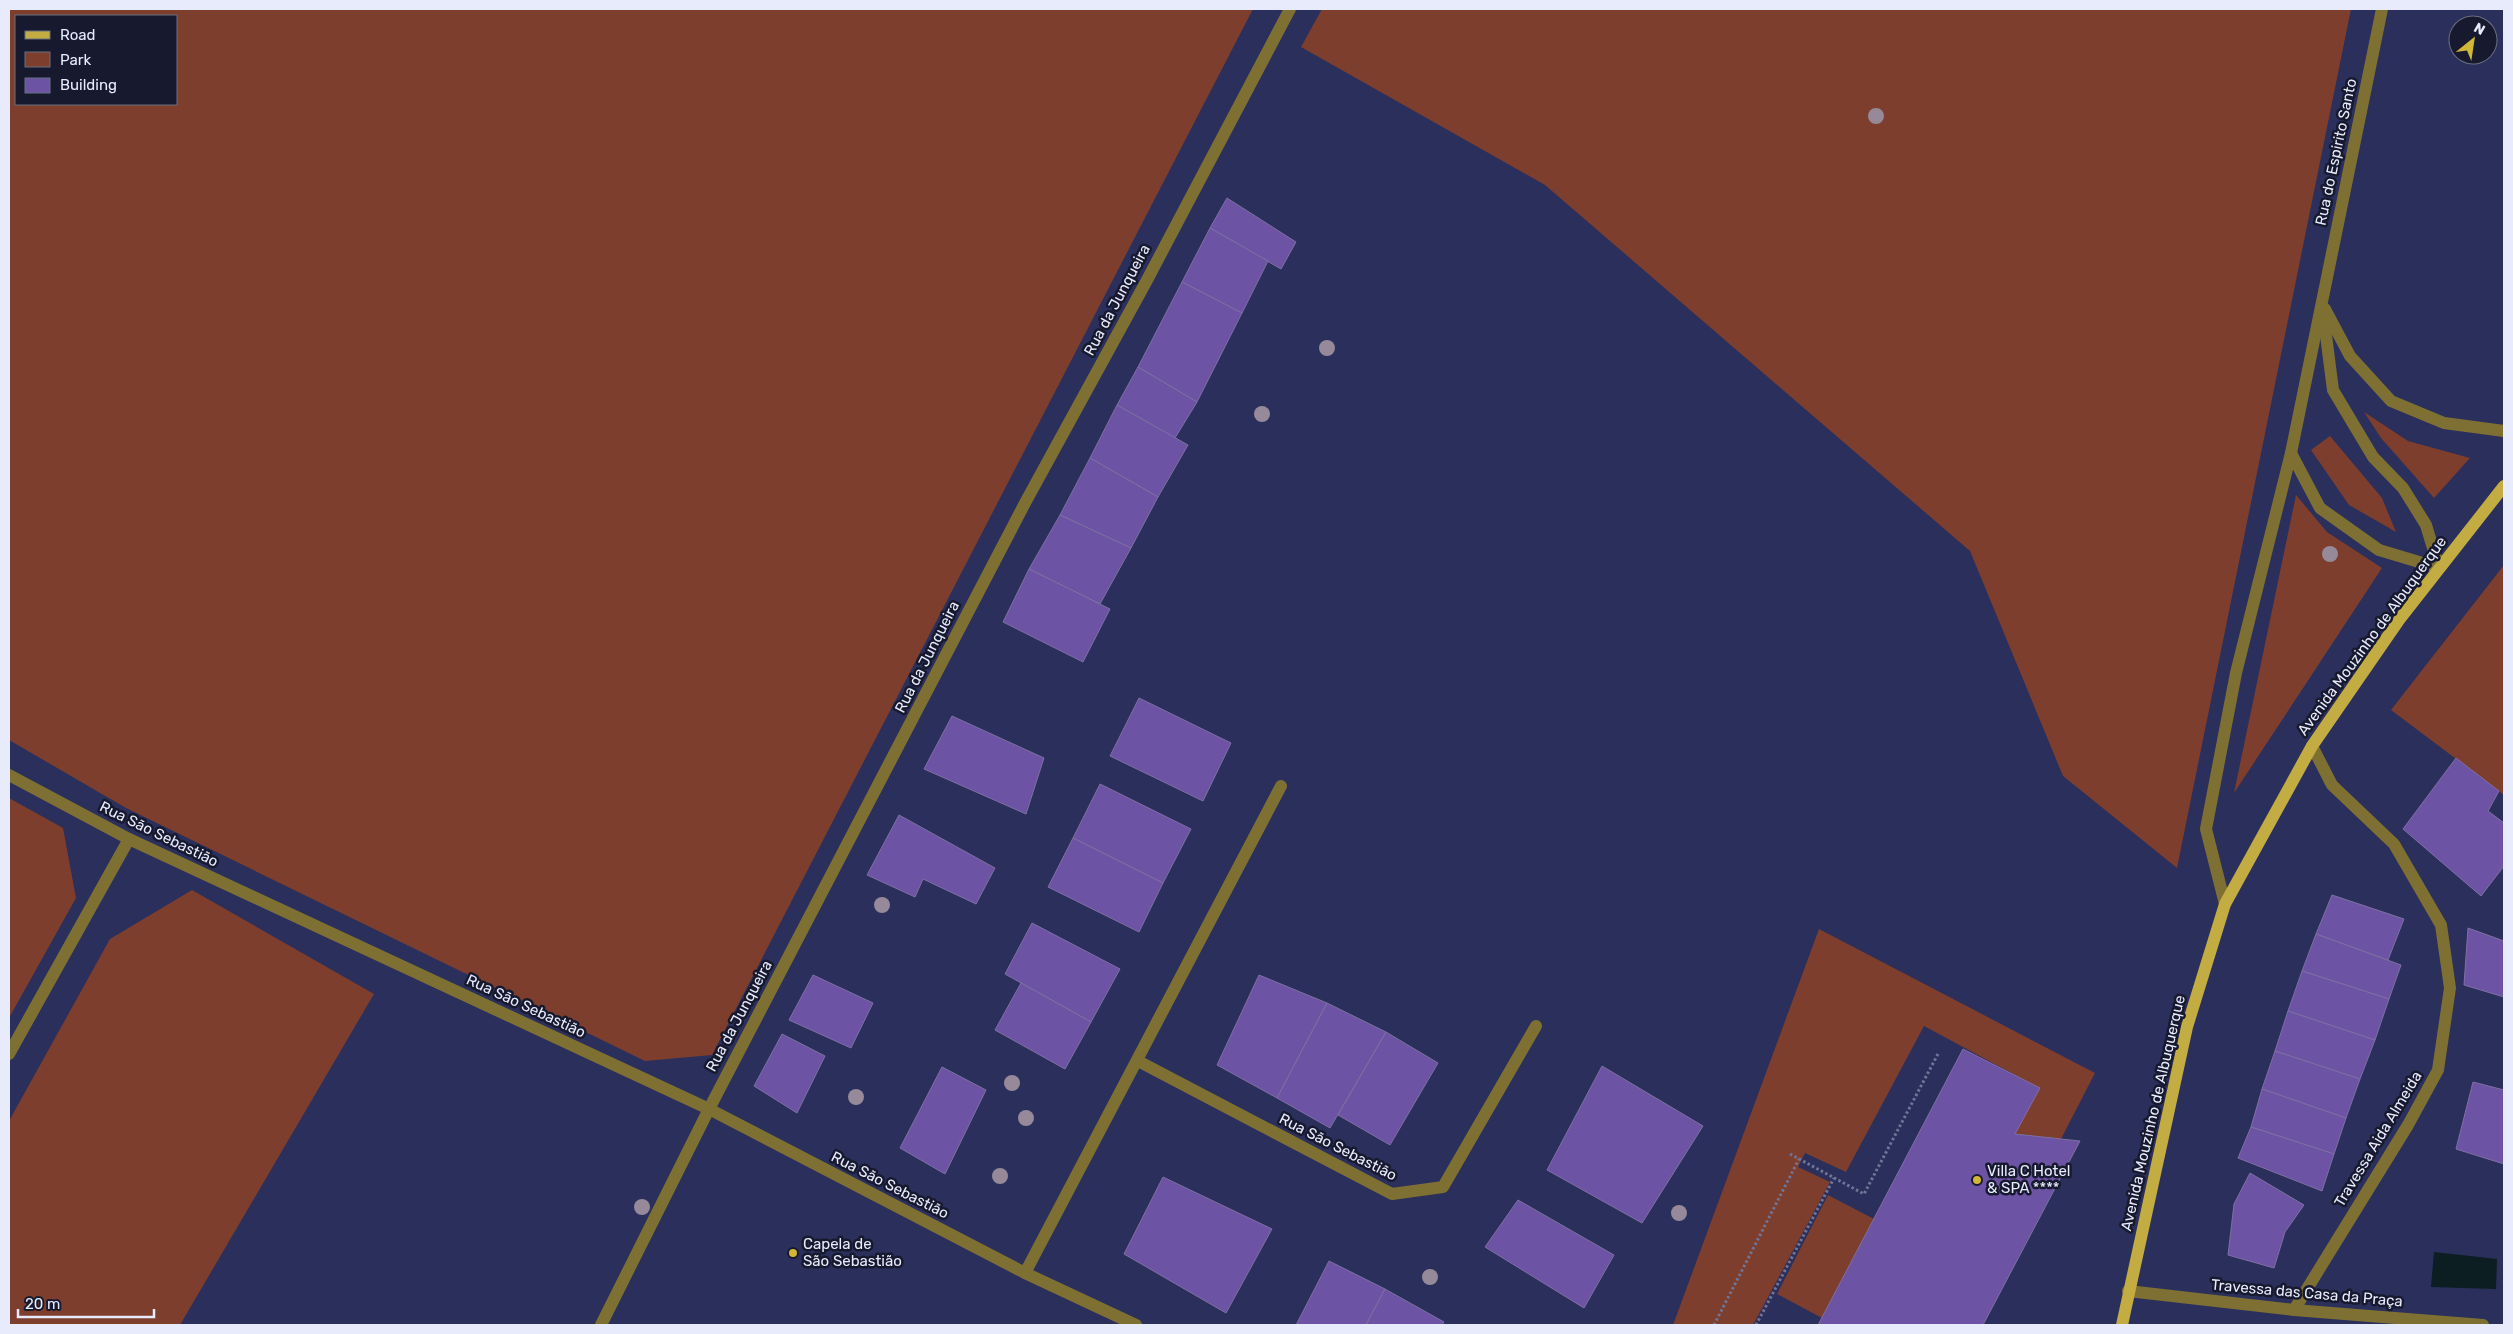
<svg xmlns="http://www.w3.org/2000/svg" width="2513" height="1334" font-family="Rubik,sans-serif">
<rect width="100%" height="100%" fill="#2a2f5b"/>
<g fill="#7d3e2d" fill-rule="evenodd">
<path d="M9,9h1244l-541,1046 -67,6 -519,-253 -117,-68zM176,16v88h-160v-88z"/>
<path d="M1322,9h1029l-174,859 -114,-92 -93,-225 -425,-366 -244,-138z"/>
<path d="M2364,412l44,29 62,17 -36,40 -53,-60z"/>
<path d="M2330,436l52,62 14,34 -47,-27 -38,-55z"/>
<path d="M2296,495l31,37 55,36 -148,225z"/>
<path d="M2504,565v230l-113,-85z"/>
<path d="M9,798l54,30 13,70 -67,120z"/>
<path d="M192,890l182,104 -194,331h-171v-204l101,-182z"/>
<path d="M1819,929l276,144 -34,66 -46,-5 24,-46 -115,-62 -78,146 -41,-19 -7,14 32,15 -77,143h-80z"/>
<path d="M1828,1195l46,24 -52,99 -45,-24z"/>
</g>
<path fill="#0c1e22" d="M2434,1252l63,7 -1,30 -65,-2z"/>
<g fill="#6d53a4" stroke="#7e70a3">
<path d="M1227,198l69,44 -15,27 -71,-41z"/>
<path d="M1210,228l58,33 -26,52 -60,-31z"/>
<path d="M1182,282l60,31 -45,89 -59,-35z"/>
<path d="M1138,367l59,35 -22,36 -58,-33z"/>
<path d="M1117,405l71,40 -30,52 -68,-39z"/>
<path d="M1090,458l68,39 -27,51 -71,-33z"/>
<path d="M1060,515l71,33 -31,56 -71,-35z"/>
<path d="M1029,569l81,40 -27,53 -80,-40z"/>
<path d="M1139,698l92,45 -28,58 -93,-45z"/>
<path d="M952,716l92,42 -18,56 -102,-45z"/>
<path d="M2456,758l43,33 -11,20 16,12v43l-23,30 -78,-67z"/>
<path d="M1100,784l91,45 -28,54 -90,-45z"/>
<path d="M899,815l96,53 -19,36 -53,-25 -8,18 -48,-22z"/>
<path d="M1073,838l90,45 -24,49 -91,-45z"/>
<path d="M2332,895l72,24 -16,41 -72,-26z"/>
<path d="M1032,923l88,46 -29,53 -86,-48z"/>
<path d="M2468,928l36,13v56l-40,-12z"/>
<path d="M2316,934l85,31 -12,34 -87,-28z"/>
<path d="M2302,971l87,28 -14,41 -87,-29z"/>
<path d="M813,975l60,28 -22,45 -62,-28z"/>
<path d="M1259,975l68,28 -50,95 -60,-33z"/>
<path d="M1021,983l70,39 -26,47 -70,-39z"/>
<path d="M1327,1003l59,29 -56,96 -53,-30z"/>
<path d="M2288,1011l87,29 -15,39 -85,-28z"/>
<path d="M1386,1032l52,31 -48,82 -52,-30z"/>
<path d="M782,1034l43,22 -28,57 -43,-27z"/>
<path d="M1963,1049l77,39 -25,46 65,7 -97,184h-165z"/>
<path d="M2275,1051l85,28 -14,39 -84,-29z"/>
<path d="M1602,1066l101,60 -61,97 -95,-53z"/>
<path d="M942,1067l44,23 -41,84 -45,-26z"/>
<path d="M2473,1082l31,8v74l-48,-15z"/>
<path d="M2262,1089l84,29 -12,36 -83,-27z"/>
<path d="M2251,1127l83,27 -12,37 -84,-33z"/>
<path d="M2250,1173l54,32 -19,27 -11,36 -46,-13 6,-51z"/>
<path d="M1163,1177l109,52 -46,84 -102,-59z"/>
<path d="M1518,1200l96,55 -30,53 -99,-61z"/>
<path d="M1329,1261l56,28 -19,36h-70z"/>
<path d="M1385,1289l59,33 -2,3h-76z"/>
</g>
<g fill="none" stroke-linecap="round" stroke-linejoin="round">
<g stroke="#707496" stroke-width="3" stroke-dasharray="2.5 2.5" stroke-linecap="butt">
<path d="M1790,1154l74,40 75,-142"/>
<path d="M1714,1325l85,-166"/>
<path d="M1756,1325l78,-147"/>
</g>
<g stroke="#7e7033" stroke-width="12">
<path d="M2325,309l25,47 41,45 53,22 60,8"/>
<path d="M2323,312l10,78 40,67 30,31 23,37 13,43"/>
<path d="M2291,453l29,55 59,42 60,18"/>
<path d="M9,775l120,64 580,270 316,164 111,52"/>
<path d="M2225,904l-19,-75 30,-156 55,-220 91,-444"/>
<path d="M9,1054l120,-215"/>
<path d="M1138,1061l254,133 51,-7 93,-161"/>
<path d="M1025,1273l256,-487"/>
<path d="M2128,1291l166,19 189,15"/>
<path d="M2294,1310l114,-185 30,-55 12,-82 -9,-63 -47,-81 -62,-59 -20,-39"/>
<path d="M601,1325l108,-216 316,-606 121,-221 144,-273"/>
</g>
<path stroke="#c3ac42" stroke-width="12" d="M2122,1325l65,-298 38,-123 87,-158 87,-126 105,-134"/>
</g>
<g fill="#968a9a">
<circle cx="1876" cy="116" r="8"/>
<circle cx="1327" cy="348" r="8"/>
<circle cx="1262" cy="414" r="8"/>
<circle cx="2330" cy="554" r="8"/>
<circle cx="882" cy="905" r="8"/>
<circle cx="1012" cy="1083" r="8"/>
<circle cx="856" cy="1097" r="8"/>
<circle cx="1026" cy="1118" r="8"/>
<circle cx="1000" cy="1176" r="8"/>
<circle cx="642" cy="1207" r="8"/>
<circle cx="1679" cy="1213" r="8"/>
<circle cx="1430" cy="1277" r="8"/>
</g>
<g fill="#d2b736" stroke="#171a2e" stroke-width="2">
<circle cx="1977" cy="1180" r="5"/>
<circle cx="793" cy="1253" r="5"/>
</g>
<g text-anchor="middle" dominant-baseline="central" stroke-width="5" stroke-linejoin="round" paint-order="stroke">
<g font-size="15" fill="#e7ebfc" stroke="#171a2e">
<text transform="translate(2336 152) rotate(-78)">Rua do Espirito Santo</text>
<text transform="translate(1117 300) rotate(-62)">Rua da Junqueira</text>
<text transform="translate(2372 636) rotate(-54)">Avenida Mouzinho de Albuquerque</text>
<text transform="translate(927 657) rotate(-63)">Rua da Junqueira</text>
<text transform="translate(159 834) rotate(26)">Rua São Sebastião</text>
<text transform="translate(526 1006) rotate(25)">Rua São Sebastião</text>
<text transform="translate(739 1016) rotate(-62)">Rua da Junqueira</text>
<text transform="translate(2153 1113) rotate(-77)">Avenida Mouzinho de Albuquerque</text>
<text transform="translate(2378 1139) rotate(-59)">Travessa Aida Almeida</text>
<text transform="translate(1338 1147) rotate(27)">Rua São Sebastião</text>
<text transform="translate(890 1185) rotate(27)">Rua São Sebastião</text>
<text transform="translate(2307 1293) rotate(5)">Travessa das Casa da Praça</text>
</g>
<g font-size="15" fill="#e7ebfc" stroke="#171a2e" text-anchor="start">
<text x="1987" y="1171">Villa C Hotel<tspan x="1987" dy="17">&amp; SPA ****</tspan></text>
<text x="803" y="1244">Capela de<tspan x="803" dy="17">São Sebastião</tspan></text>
</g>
</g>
<rect width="2513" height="1334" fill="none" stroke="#e7ebfc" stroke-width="20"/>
<rect x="15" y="15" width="162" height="90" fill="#171a2e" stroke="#6a6e80"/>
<rect x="25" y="31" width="25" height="8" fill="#c3ac42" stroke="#6a6e80"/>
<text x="60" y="40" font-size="15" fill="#e7ebfc">Road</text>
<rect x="25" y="52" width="25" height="15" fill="#7d3e2d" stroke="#6a6e80"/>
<text x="60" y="65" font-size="15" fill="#e7ebfc">Park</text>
<rect x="25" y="78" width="25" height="15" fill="#6d53a4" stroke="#6a6e80"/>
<text x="60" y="90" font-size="15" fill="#e7ebfc">Building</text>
<g transform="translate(2473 40) rotate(30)"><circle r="24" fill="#171a2e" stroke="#6a6e80"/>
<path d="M0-4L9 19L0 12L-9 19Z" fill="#d2b736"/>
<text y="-8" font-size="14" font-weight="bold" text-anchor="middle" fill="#e7ebfc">N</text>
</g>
<path d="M18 1309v8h136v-8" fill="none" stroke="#e7ebfc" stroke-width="2.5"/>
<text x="25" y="1309" font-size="15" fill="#e7ebfc" stroke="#171a2e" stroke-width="4" paint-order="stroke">20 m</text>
</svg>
